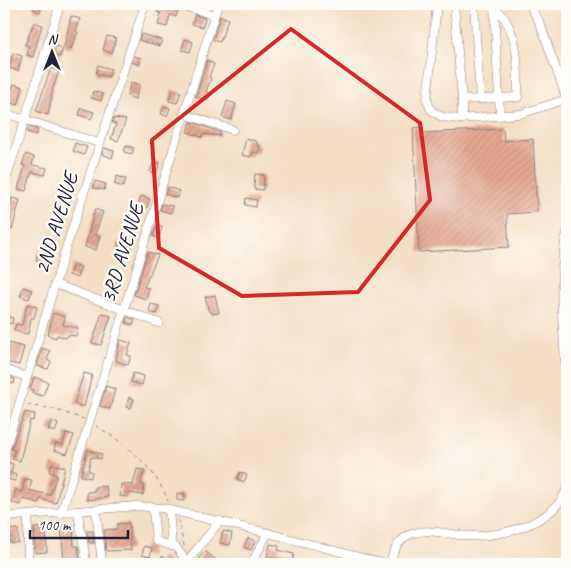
<svg xmlns="http://www.w3.org/2000/svg" width="571" height="568" font-family="Caveat,sans-serif">
<defs>
<pattern id="building-hatch" width="6" height="6" patternUnits="userSpaceOnUse" patternTransform="scale(1.25)"><rect width="6" height="6" fill="#e4a890"/><path d="M-1 1l2-2M0 6l6-6M5 7l2-2" fill="none" stroke="#c3907d"/></pattern>
</defs>
<rect width="100%" height="100%" fill="#fdfcf7"/>
<filter id="ink" filterUnits="userSpaceOnUse"><feTurbulence type="fractalNoise" baseFrequency=".02" numOctaves="2"/><feDisplacementMap in="SourceGraphic" scale="10" xChannelSelector="R" yChannelSelector="G"/><feConvolveMatrix kernelMatrix="1 2 1 2 8 2 1 2 1" color-interpolation-filters="sRGB"/></filter>
<filter id="wash" filterUnits="userSpaceOnUse"><feTurbulence type="fractalNoise" baseFrequency=".0096" numOctaves="4" result="noise"/><feDisplacementMap in="SourceGraphic" scale="20" xChannelSelector="R" yChannelSelector="G"/><feGaussianBlur stdDeviation="1.12" result="paint"/><feColorMatrix in="noise" values="0 0 0 0 0 0 0 0 0 0 0 0 0 0 0 0 0 1.4 0 .05"/><feComposite in="paint" operator="in"/></filter>
<g filter="url(#wash)">
<rect width="100%" height="100%" fill="#f4dec4"/>
<g id="blocks">
<g fill="url(#building-hatch)">
<path d="M34,4h9l-3,8 -7,-3z"/>
<path d="M159,4h13l1,4 5,2 -2,7 -6,-2 -3,12 -9,-2 3,-12 -4,-1z"/>
<path d="M195,15l10,3 -2,9 -11,-3z"/>
<path d="M71,16l9,3 -4,12 2,1 -7,17 -7,-2z"/>
<path d="M220,16l8,3 -8,23 -7,-2z"/>
<path d="M34,22l8,3 -9,32 -6,-2 2,-9 -4,-1z"/>
<path d="M141,34l21,6 -2,6 -21,-6z"/>
<path d="M107,36l9,2 -4,15 -9,-3z"/>
<path d="M185,39l8,3 -3,10 -8,-2z"/>
<path d="M56,46l7,2 -3,9 -7,-2z"/>
<path d="M13,53l9,3 -4,15 -9,-3z"/>
<path d="M134,56l7,2 -2,7 -7,-3z"/>
<path d="M207,60l7,4 -5,13 2,1 -5,14 3,1 -2,7 -11,-3z"/>
<path d="M98,65l13,4 -2,8 -13,-3z"/>
<path d="M51,68l8,3 -6,17 -5,27 -12,-4z"/>
<path d="M131,82l9,3 -5,14 -8,-3z"/>
<path d="M14,84l9,3 -5,18 -11,-3z"/>
<path d="M172,90l9,2 -4,11 -8,-2z"/>
<path d="M93,91l10,3 -2,7 -10,-3z"/>
<path d="M227,101l9,3 -5,16 -9,-3z"/>
<path d="M164,106l6,2 -3,8 -6,-2z"/>
<path d="M81,108l13,4 -3,7 -12,-4z"/>
<path d="M114,118l12,2 -8,21 -7,-2 5,-15 -4,-1z"/>
<path d="M191,122l29,10v4l-17,-2 -1,3 -15,-5z"/>
<path d="M29,127l9,3 -2,5 -9,-3z"/>
<path d="M422,127v6l81,-4 1,12 29,-2 4,73 -30,2 2,33 -90,5 -6,-124z"/>
<path d="M246,138l9,3 2,1v4h3l-2,7 -5,-1 -2,5 -9,-2z"/>
<path d="M75,143l12,4 -3,8 -11,-4z"/>
<path d="M126,146l8,2 -2,6 -8,-2z"/>
<path d="M104,148l10,3 -2,7 -10,-4z"/>
<path d="M26,154l8,3 -2,8 15,3 -2,7 -13,-3 -6,19 -8,-2 7,-23 -3,-1z"/>
<path d="M154,161l6,2 -4,11 -6,-2z"/>
<path d="M255,174l9,1 -1,15 -9,-1z"/>
<path d="M117,176l9,3 -3,8 -9,-3z"/>
<path d="M95,181l11,3 -2,6 -11,-2z"/>
<path d="M65,185l10,3 -4,12 -10,-3z"/>
<path d="M168,187l11,4 -2,7 -12,-4z"/>
<path d="M141,196l9,3 -3,9 -9,-3z"/>
<path d="M12,198l8,2 -8,30 -8,-3v-5z"/>
<path d="M246,198l11,2 -1,7 -11,-2z"/>
<path d="M162,204l11,2 -2,7 -11,-3z"/>
<path d="M95,209l8,3 -8,23 5,1 -4,14 -11,-3z"/>
<path d="M157,225l5,2 -3,11 -6,-2z"/>
<path d="M119,241l13,4 -3,8 -12,-4z"/>
<path d="M47,248l7,2 -4,13 -14,-3 2,-8 7,2z"/>
<path d="M148,252l10,3 -14,32 5,1 -3,11 -12,-4z"/>
<path d="M73,264l8,3 -4,11 -8,-3z"/>
<path d="M113,275l9,2 -3,10 -9,-2z"/>
<path d="M23,287l9,3 -3,9 -9,-3z"/>
<path d="M215,295l4,18 -7,1v-2h-3l-4,-15z"/>
<path d="M27,304l10,3 -3,11h-3l-3,16 -14,-3 2,-7 6,1z"/>
<path d="M151,304l8,2 -2,8 -8,-2z"/>
<path d="M53,313l12,4 -2,8 15,3 -2,8 -8,-1 -2,3 -9,-3 -1,3 -8,-3z"/>
<path d="M102,313l9,3 -10,29 -9,-2z"/>
<path d="M5,316l8,2 -1,6 -8,-2z"/>
<path d="M127,317l8,3 -2,5 -7,-2z"/>
<path d="M120,340l11,3 -4,12 4,1 -3,9 -12,-4z"/>
<path d="M8,343l16,4 -5,18 -15,-3v-9z"/>
<path d="M42,348l8,3 -3,9 4,2 -3,7 -11,-3z"/>
<path d="M84,373l8,2 -8,32 -10,-3z"/>
<path d="M133,373l11,3 -2,9 -11,-3z"/>
<path d="M4,375l11,4 -1,5 -10,-3z"/>
<path d="M34,377l14,5 -5,14 -11,-3 1,-3 -3,-1z"/>
<path d="M106,386l9,3 -5,20 -10,-3z"/>
<path d="M129,397l5,2 -3,9 -5,-1z"/>
<path d="M25,412l10,2 -2,7 -3,-1 -10,41 -8,-2 3,-9 -4,-1z"/>
<path d="M51,421l7,3 -3,8 -7,-2z"/>
<path d="M66,433l8,2 -7,19 -13,-4 2,-7 7,2z"/>
<path d="M87,450l15,4 -1,5 -10,-2 -3,13 4,2 -1,6 -10,-2z"/>
<path d="M5,461l8,3 -2,9 5,2 -1,6 -11,-3z"/>
<path d="M52,464l13,3 -9,36 -16,-4 -1,4 -16,-4 -2,6 -9,-2 4,-13 6,2 3,-13 7,1 -3,10 21,5 7,-20 -8,-3z"/>
<path d="M137,469l7,1 -3,14h3l-1,11 -15,-2v4l-8,-1 1,-12 12,1z"/>
<path d="M240,472l7,3 -3,7 -7,-3z"/>
<path d="M106,486l2,11 -21,3v-8l8,-1v-4z"/>
<path d="M177,493l8,1 -1,7 -7,-1z"/>
<path d="M129,523l2,27 -25,1 -2,-21 13,-1v-5z"/>
<path d="M73,525l1,21h4l2,18h-16l-3,-38z"/>
<path d="M46,527l1,25 -12,1 -1,-25z"/>
<path d="M18,529v14h-8v-7l-6,1v-7z"/>
<path d="M87,531h6l1,12h-5z"/>
<path d="M223,531l9,2 -2,12 -10,-2z"/>
<path d="M248,538l7,3 -4,9 -7,-3z"/>
<path d="M270,544l9,2 -1,4 16,4 -2,10 -10,-1 1,-3 -16,-3z"/>
<path d="M144,546l8,2 -2,9 -8,-2z"/>
<path d="M205,551l16,13h-15l-7,-6z"/>
<path d="M163,556l8,8h-15z"/>
<path d="M319,558l18,5v1h-20z"/>
</g>
</g>
</g>
<g filter="url(#ink)">
<use href="#blocks" fill-opacity="0" stroke="#8b8080" stroke-width="1"/>
<g fill="none" stroke-linecap="round" stroke-linejoin="round">
<defs>
<g id="minor">
<path d="M177,4l37,11"/>
<path d="M437,4l-10,96 4,10 11,7 17,2 61,-5 47,-15"/>
<path d="M454,4l8,96 56,-3c0,-33 2,-74 -29,-93"/>
<path d="M474,4l6,95"/>
<path d="M529,4l11,19 27,77"/>
<path d="M494,7l6,109"/>
<path d="M462,100v19"/>
<path d="M4,113l95,30"/>
<path d="M184,114l49,16"/>
<path d="M4,187l56,-183"/>
<path d="M567,232c-11,50 -3,104 0,155"/>
<path d="M55,284l104,39"/>
<path d="M4,369l23,8"/>
<path d="M4,454l61,-203 80,-247"/>
<path d="M153,507l3,34 20,6 11,15"/>
<path d="M169,509l3,37"/>
<path d="M96,510l6,54"/>
<path d="M78,512c2,18 7,34 8,52"/>
<path d="M61,514l157,-510"/>
<path d="M28,516v48"/>
<path d="M4,517l132,-11 26,2 106,25 118,31"/>
<path d="M185,564l35,-43"/>
<path d="M251,564l17,-31"/>
<path d="M389,564c5,-14 10,-27 25,-31 18,-5 40,3 58,3 33,0 83,-13 95,-48"/>
</g>
</defs>
<use href="#minor" stroke="#8b8080" stroke-width="9"/>
<g stroke="#8b8080" stroke-width="1" stroke-dasharray="4 4" stroke-linecap="butt">
<path d="M4,405l7,-1"/>
<path d="M27,405l26,4 31,10"/>
<path d="M96,426c29,17 60,42 72,75"/>
<path d="M178,519l6,27"/>
</g>
<use href="#minor" stroke="#fff" stroke-width="8"/>
</g>
</g>
<path fill="none" stroke="#d62828" stroke-width="4" stroke-linejoin="round" d="M291,29l129,94 10,77 -72,92 -116,4 -83,-48 -7,-108z"/>
<g text-anchor="middle" dominant-baseline="central" stroke-width="5" stroke-linejoin="round" paint-order="stroke">
<g font-size="21" fill="#22223b" stroke="#fdfcf7">
<text transform="translate(56 223) rotate(-73)">2ND AVENUE</text>
<text transform="translate(122 253) rotate(-73)">3RD AVENUE</text>
</g>
</g>
<rect width="571" height="568" fill="none" stroke="#fdfcf7" stroke-width="20"/>
<g transform="translate(52 52)" stroke="#fdfcf7" stroke-width="4" paint-order="stroke">
<path d="M0-4L9 19L0 12L-9 19Z" fill="#22223b"/>
<text y="-8" font-size="14" font-weight="bold" text-anchor="middle" fill="#22223b">N</text>
</g>
<path d="M30 530v8h98v-8" fill="none" stroke="#22223b" stroke-width="2.5"/>
<text x="38" y="530" font-size="15" fill="#22223b" stroke="#fdfcf7" stroke-width="4" paint-order="stroke">100 m</text>
</svg>
